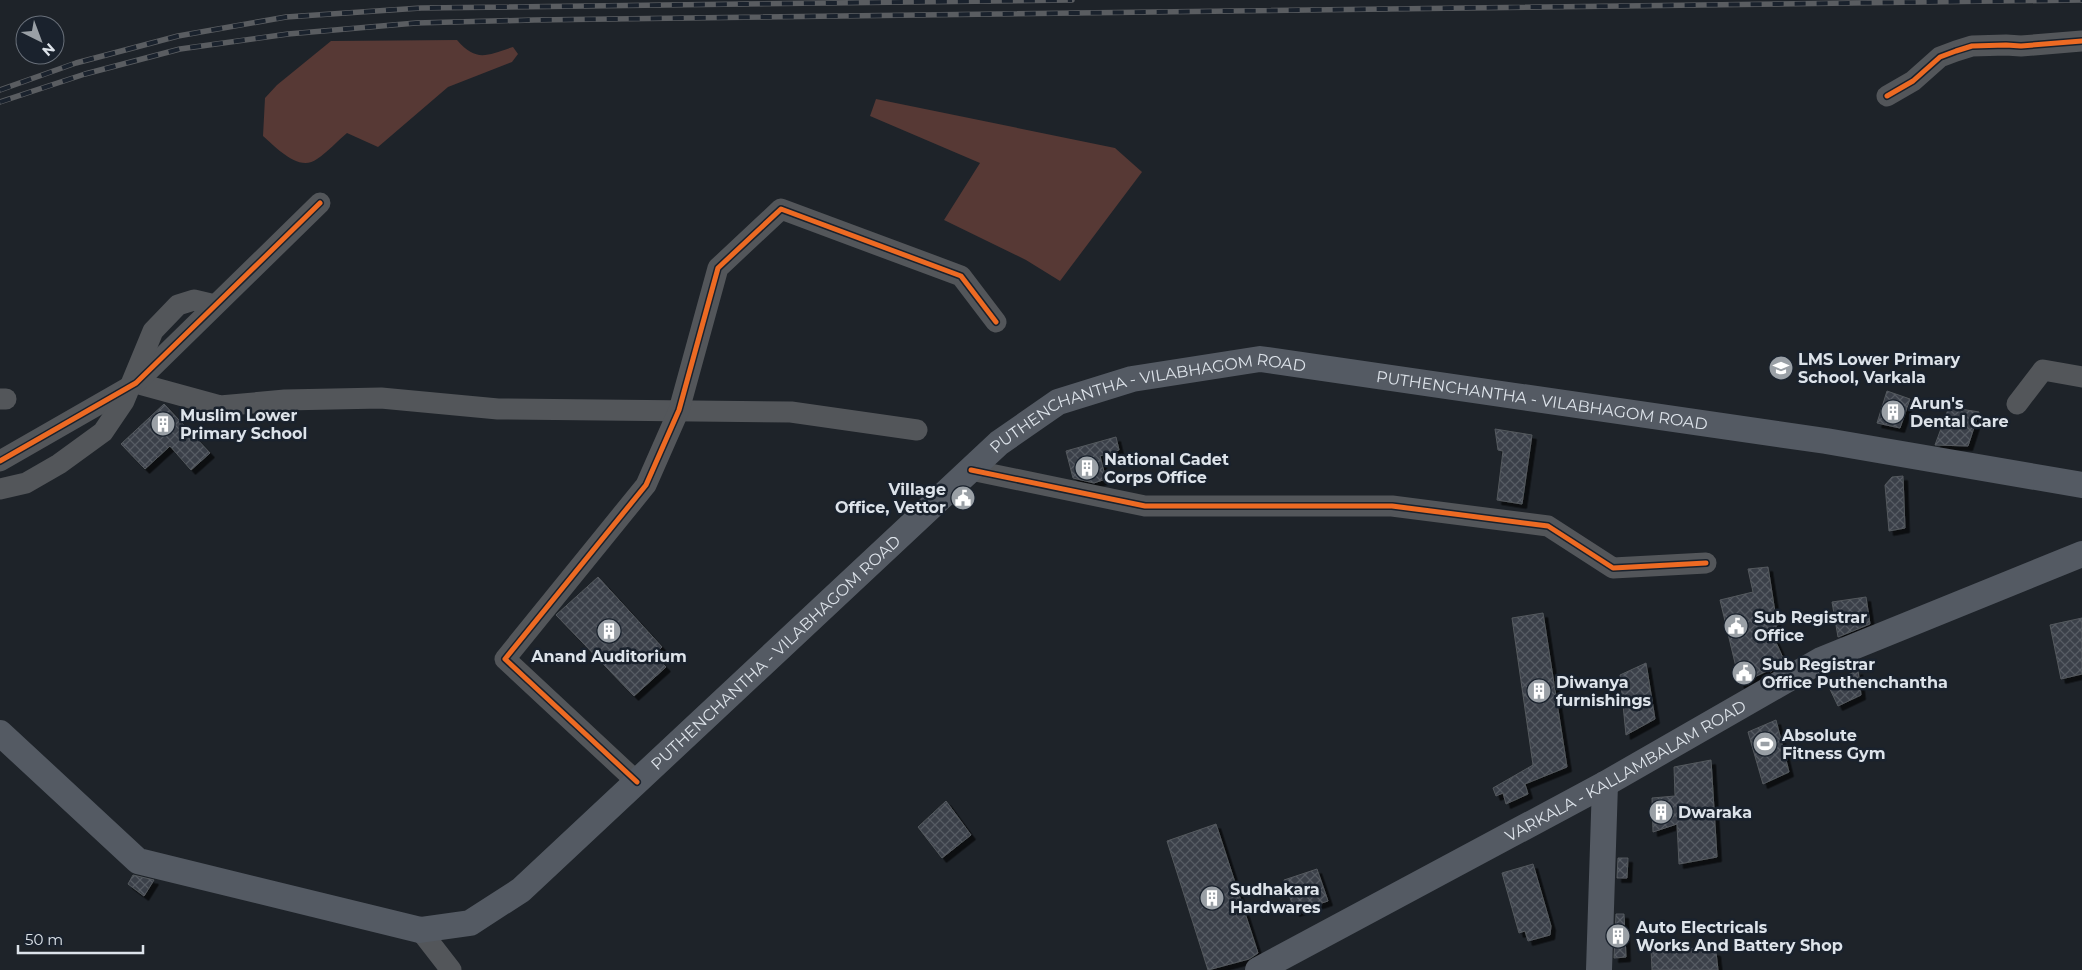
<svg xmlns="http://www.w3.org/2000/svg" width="2082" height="970" font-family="Montserrat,sans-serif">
<defs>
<pattern id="building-cross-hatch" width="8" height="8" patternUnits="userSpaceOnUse" patternTransform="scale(1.25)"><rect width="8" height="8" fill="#3a4048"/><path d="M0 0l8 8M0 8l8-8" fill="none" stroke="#565b63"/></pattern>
<filter id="shadow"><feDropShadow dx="4.5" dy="4.5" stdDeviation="0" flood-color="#0009"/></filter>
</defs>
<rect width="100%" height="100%" fill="#1e2329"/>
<g fill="#573935">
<path d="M457,40c20,23 30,15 56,7l5,7 -6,8 -64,25 -70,60 -31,-14c-10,8 -19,19 -30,26 -18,14 -41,-12 -54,-23l2,-38 12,-13 54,-44z"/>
<path d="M876,99l239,49 27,24 -82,109 -34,-21 -82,-40 36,-57 -110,-47z"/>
</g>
<g fill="url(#building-cross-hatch)" stroke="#54595e" filter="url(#shadow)">
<path d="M1887,391l23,8 -10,29 -23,-5z"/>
<path d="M164,404l46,49 -19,17 -21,-24 -25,23 -24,-25z"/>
<path d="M1949,407l30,5 -11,34 -33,-1z"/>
<path d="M1495,429l37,6 -10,69 -25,-4 6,-49 -5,-1z"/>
<path d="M1116,437l3,13 -19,6 6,23 -12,4 -21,-5 -7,-27z"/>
<path d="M1903,476l2,52 -16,3 -4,-46 7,-8z"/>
<path d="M1768,567l9,58 -5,9 13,28 -15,10 -1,-2 -29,14 -20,-84 33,-8 -5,-23z"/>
<path d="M598,577l64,70 -8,8 12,12 -32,29 -78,-81z"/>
<path d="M1866,597l4,27 -32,13 -6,-35z"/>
<path d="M1543,613l24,154 -42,17 3,10 -22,10 -3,-11 -7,3 -3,-8 40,-23 -21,-147z"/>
<path d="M2082,618v56l-21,5 -11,-54z"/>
<path d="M1646,663l9,56 -29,16 -6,-60z"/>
<path d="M1858,670l3,25 -23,11 -10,-21z"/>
<path d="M1776,720l13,52 -26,12 -15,-52z"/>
<path d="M1711,760l6,97 -38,7 -2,-40 -24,8 -1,-34 23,-2 -1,-29z"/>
<path d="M946,801l25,34 -29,23 -24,-31z"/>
<path d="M1216,824l42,129 -9,6 -41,11 -41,-129z"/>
<path d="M1618,858h10l-1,20h-10z"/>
<path d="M1533,864l18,62 -1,9 -22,6 -3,-10 -6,2 -17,-60z"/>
<path d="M1317,869l11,32 -33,11 -11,-32z"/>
<path d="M133,875l21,5 -10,16 -16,-12z"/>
<path d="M1616,914h8l2,43 -12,1z"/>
<path d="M1679,948l24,1 13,3 2,18h-66l-1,-21z"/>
</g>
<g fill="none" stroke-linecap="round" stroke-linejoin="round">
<g stroke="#53565a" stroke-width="21">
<path d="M1887,96l26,-15 27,-24 16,-6 16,-5 34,-1 15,1 61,-5"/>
<path d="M136,383l84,23 65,-6 96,-2 117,11 293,3 126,18"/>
<path d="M0,399h6"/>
<path d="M2017,404l26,-34 39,7"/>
<path d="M0,461l136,-78 184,-180"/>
<path d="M971,470l174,36h247l156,20 65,42 93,-5"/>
<path d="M0,489l26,-6 33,-19 44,-32 21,-31 29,-70 25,-26 16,-5 21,5"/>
<path d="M637,782l-132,-123 141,-174 33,-75 39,-142 63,-59 180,67 35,46"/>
<path d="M420,930l31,40"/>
</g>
<g stroke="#545a63" stroke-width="26">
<path id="s1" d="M0,733l138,128 282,69 50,-7 51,-33 478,-447 59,-41 74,-23 128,-20 566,82 256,44"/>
<path id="s2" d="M1258,970l347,-186 216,-124 261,-106"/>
<path d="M1599,970l6,-186"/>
</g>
<defs>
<g id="rail">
<path d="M0,90l76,-27 102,-27 108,-19 135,-9 651,-8"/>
<path d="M0,102l85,-28 95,-25 108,-15 128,-11 118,-3 1548,-20"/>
</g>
</defs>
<use href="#rail" stroke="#5a5d61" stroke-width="5.5"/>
<use href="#rail" stroke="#1a222d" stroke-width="4" stroke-dasharray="11" stroke-linecap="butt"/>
<defs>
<g id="cycleway">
<path d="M1887,96l26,-15 27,-24 16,-6 16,-5 34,-1 15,1 61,-5"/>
<path d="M0,461l136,-78 184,-180"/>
<path d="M971,470l174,36h247l156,20 65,42 93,-5"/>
<path d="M637,782l-132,-123 141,-174 33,-75 39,-142 63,-59 180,67 35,46"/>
</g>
</defs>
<use href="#cycleway" stroke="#1a222d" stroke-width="8"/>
<use href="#cycleway" stroke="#ed6a23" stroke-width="5"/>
</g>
<defs>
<symbol id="school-disc" viewBox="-11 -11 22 22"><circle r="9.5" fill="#9aa0a6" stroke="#1a222d"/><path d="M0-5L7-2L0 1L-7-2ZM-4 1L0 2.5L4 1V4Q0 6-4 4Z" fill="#fff"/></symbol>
<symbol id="building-disc" viewBox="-11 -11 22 22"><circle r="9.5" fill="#9aa0a6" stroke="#1a222d"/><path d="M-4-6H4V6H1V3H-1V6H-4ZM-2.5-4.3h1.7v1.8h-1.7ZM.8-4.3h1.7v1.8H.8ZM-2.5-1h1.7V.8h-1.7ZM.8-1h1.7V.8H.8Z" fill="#fff"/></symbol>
<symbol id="civic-disc" viewBox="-11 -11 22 22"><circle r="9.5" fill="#9aa0a6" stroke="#1a222d"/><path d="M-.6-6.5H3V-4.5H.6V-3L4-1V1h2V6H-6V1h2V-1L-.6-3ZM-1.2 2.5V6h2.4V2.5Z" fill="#fff"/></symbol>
<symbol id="stadium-disc" viewBox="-11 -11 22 22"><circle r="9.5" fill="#9aa0a6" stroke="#1a222d"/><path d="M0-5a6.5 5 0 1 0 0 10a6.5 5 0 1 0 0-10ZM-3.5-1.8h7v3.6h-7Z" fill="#fff"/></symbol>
</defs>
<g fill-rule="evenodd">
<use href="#school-disc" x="1767" y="354" width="28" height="28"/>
<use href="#building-disc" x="1879" y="398" width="28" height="28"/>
<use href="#building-disc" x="149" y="410" width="28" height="28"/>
<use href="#building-disc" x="1073" y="454" width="28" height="28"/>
<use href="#civic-disc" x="949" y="484" width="28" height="28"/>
<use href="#civic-disc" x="1722" y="612" width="28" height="28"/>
<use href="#building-disc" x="595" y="617" width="28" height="28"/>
<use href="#civic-disc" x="1730" y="659" width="28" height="28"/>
<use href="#building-disc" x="1525" y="677" width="28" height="28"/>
<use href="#stadium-disc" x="1751" y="730" width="28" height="28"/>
<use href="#building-disc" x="1647" y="798" width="28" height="28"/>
<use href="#building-disc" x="1198" y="884" width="28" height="28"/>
<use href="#building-disc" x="1604" y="922" width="28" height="28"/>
</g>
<g text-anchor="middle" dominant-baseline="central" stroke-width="5" stroke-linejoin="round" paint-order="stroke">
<g font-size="16" font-weight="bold" fill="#dde3ea" stroke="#1a222d" text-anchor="start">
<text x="1798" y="359">LMS Lower Primary<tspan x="1798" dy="18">School, Varkala</tspan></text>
<text x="1910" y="403">Arun's<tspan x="1910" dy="18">Dental Care</tspan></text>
<text x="180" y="415">Muslim Lower<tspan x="180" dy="18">Primary School</tspan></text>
<text x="1104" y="459">National Cadet<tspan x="1104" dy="18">Corps Office</tspan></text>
<text x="946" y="489" text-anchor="end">Village<tspan x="946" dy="18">Office, Vettor</tspan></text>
<text x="1754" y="617">Sub Registrar<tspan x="1754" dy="18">Office</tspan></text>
<text x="609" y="656" text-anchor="middle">Anand Auditorium</text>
<text x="1762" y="664">Sub Registrar<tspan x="1762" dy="18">Office Puthenchantha</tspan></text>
<text x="1556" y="682">Diwanya<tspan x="1556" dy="18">furnishings</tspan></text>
<text x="1782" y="735">Absolute<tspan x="1782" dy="18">Fitness Gym</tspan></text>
<text x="1678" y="812">Dwaraka</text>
<text x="1230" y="889">Sudhakara<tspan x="1230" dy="18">Hardwares</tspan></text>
<text x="1636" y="927">Auto Electricals<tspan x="1636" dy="18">Works And Battery Shop</tspan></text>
</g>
<g font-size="16" fill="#dde3ea" stroke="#1a222d">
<text stroke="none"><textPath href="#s1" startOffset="1808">PUTHENCHANTHA - VILABHAGOM ROAD</textPath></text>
<text stroke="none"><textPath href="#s1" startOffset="1402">PUTHENCHANTHA - VILABHAGOM ROAD</textPath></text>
<text stroke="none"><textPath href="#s1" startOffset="938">PUTHENCHANTHA - VILABHAGOM ROAD</textPath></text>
<text stroke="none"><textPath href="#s2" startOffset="418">VARKALA - KALLAMBALAM ROAD</textPath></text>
</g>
</g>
<g transform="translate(40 40) rotate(138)"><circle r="24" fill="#1a222d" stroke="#686f79"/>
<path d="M0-4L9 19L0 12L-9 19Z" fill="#9aa0a6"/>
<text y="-8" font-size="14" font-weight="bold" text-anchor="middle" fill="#dde3ea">N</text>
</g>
<path d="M18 945v8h125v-8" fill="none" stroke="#dde3ea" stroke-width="2.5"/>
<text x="25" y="945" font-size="15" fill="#dde3ea" stroke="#1a222d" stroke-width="4" paint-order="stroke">50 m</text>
</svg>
